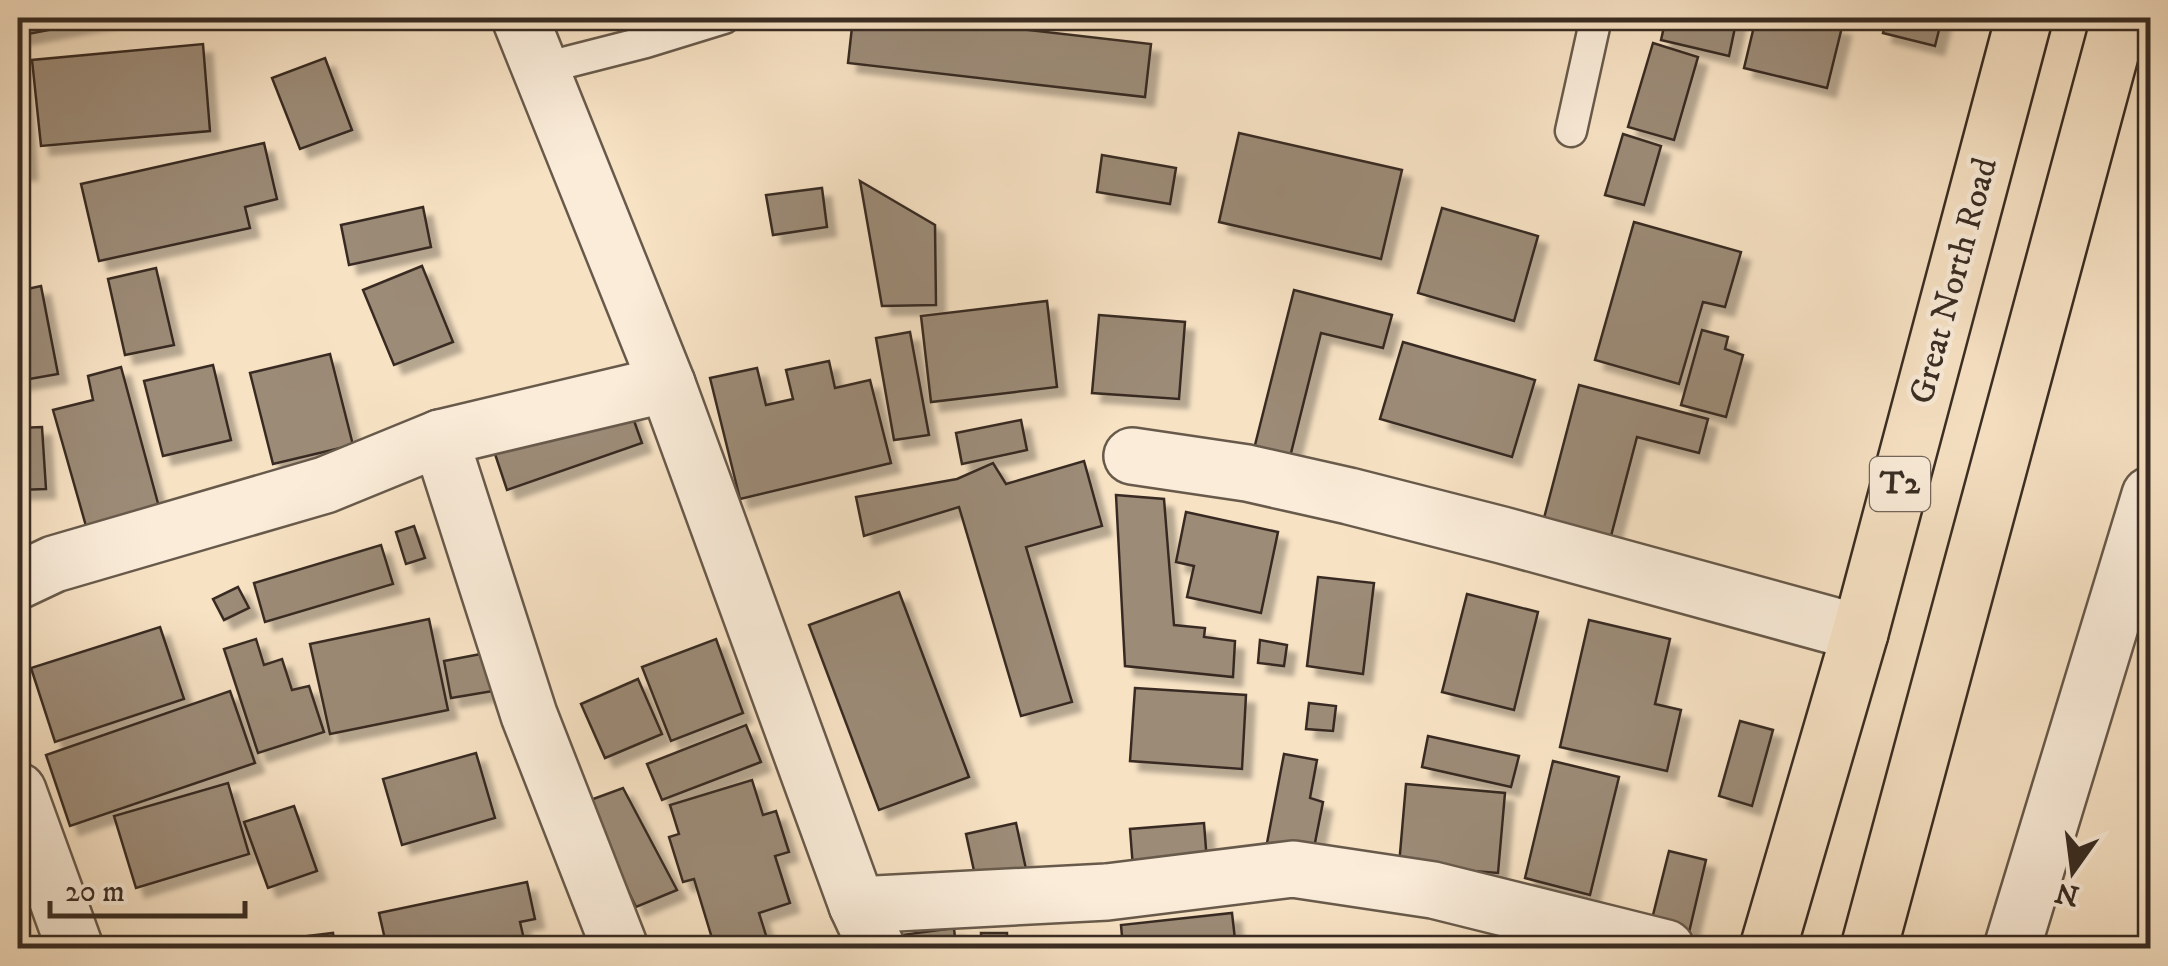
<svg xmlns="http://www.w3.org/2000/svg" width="2168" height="966" font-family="'IM FELL DW Pica',serif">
<defs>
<filter id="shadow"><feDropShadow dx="9" dy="9" stdDeviation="2.5" flood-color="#0004"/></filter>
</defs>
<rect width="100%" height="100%" fill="#f7e2c4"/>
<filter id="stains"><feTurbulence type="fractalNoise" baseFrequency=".002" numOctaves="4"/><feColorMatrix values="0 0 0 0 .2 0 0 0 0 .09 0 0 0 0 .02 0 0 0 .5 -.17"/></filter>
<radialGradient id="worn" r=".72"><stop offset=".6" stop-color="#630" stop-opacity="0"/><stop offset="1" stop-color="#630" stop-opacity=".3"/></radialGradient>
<g fill="#9c8b77" stroke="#392c23" stroke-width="2.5" filter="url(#shadow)">
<path d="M18,18h92l-92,18z"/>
<path d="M853,18h71l227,26 -6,53 -297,-34z"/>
<path d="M1666,18h71l-8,38 -68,-16z"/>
<path d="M1756,18h45l41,9 -15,61 -83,-20z"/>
<path d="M1887,18h55l-7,28 -52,-13z"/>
<path d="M1653,43l45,14 -24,83 -46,-13z"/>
<path d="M203,44l7,87 -169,15 -9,-86z"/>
<path d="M325,58l27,72 -52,19 -28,-71z"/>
<path d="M18,59h3l7,112h-10z"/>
<path d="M1239,133l163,37 -21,89 -162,-37z"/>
<path d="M1623,134l38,12 -17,59 -39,-10z"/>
<path d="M264,143l13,56 -32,8 5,21 -151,33 -18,-77z"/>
<path d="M1102,155l74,13 -6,36 -73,-12z"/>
<path d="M860,181l75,44 1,80 -54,1z"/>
<path d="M822,188l5,39 -54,8 -7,-40z"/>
<path d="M423,207l8,40 -82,18 -8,-40z"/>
<path d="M1442,208l96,28 -24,85 -96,-28z"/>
<path d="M1634,222l107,30 -16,55 -22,-5 -24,82 -84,-24z"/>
<path d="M422,266l31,76 -59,23 -31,-75z"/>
<path d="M156,268l18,77 -49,10 -17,-76z"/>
<path d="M41,286l17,88 -40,7v-90z"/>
<path d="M1294,290l98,25 -9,33 -62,-15 -31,124 -36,-8z"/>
<path d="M1047,301l10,86 -126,15 -10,-86z"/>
<path d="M1099,315l86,7 -6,77 -87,-6z"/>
<path d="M1702,330l26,7 -3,12 18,6 -17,62 -45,-12z"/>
<path d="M910,332l19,103 -35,5 -18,-102z"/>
<path d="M1403,342l132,38 -23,77 -132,-38z"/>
<path d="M330,354l23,91 -80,19 -23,-91z"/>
<path d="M829,361l6,27 35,-8 21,83 -151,36 -30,-121 47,-10 9,37 27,-6 -7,-29z"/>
<path d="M213,365l18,75 -68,16 -19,-75z"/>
<path d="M121,367l38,140 -73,19 -33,-116 40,-10 -5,-24z"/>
<path d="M1579,385l129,34 -9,34 -62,-16 -26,99 -67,-18z"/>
<path d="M628,404l14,39 -135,47 -13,-39z"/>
<path d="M1021,420l6,30 -65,14 -6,-31z"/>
<path d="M42,427l4,62 -28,1v-62z"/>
<path d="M1084,461l18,65 -76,21 46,155 -51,14 -62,-209 -95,29 -8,-39 101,-18 36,-16 13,21z"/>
<path d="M1116,495l48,4 10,126 31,3 -1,9 31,4 -2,36 -108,-11z"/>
<path d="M1186,512l92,20 -17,81 -74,-16 7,-31 -18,-4z"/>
<path d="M414,526l11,32 -19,6 -10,-32z"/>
<path d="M381,545l12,39 -128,38 -11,-39z"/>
<path d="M1318,577l56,6 -11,91 -56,-8z"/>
<path d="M238,587l11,21 -25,12 -11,-21z"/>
<path d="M899,592l70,185 -90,33 -70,-185z"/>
<path d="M1467,594l71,18 -24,98 -72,-18z"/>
<path d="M429,619l19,91 -118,24 -20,-90z"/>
<path d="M1589,620l81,19 -15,65 26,6 -14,61 -107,-24z"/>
<path d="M160,627l24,72 -129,43 -24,-74z"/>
<path d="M256,639l8,26 18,-6 10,31 17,-4 15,46 -66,21 -34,-104z"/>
<path d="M716,639l27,74 -72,28 -29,-74z"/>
<path d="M1260,640l27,5 -3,21 -26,-3z"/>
<path d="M486,653l7,38 -42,7 -7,-37z"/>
<path d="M638,679l24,55 -57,24 -24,-54z"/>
<path d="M1135,688l111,7 -4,74 -112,-8z"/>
<path d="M230,691l25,72 -185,63 -24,-71z"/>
<path d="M1309,703l27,3 -3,25 -27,-2z"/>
<path d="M1740,721l33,9 -21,76 -33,-10z"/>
<path d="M746,725l15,37 -99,38 -15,-36z"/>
<path d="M1428,736l91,20 -8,31 -89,-20z"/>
<path d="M476,753l19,65 -93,27 -19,-66z"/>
<path d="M1284,754l33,6 -7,38 13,4 -10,51 -46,-10z"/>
<path d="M1553,761l66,16 -29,118 -65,-17z"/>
<path d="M752,780l11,35 13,-4 13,41 -14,4 15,47 -31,10 11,35h-55l-21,-69 -11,3 -14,-45 10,-3 -9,-29z"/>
<path d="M228,783l21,71 -113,34 -22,-72z"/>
<path d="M1406,784l99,9 -7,80 -99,-8z"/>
<path d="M623,788l54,102 -41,17 -51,-105z"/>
<path d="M294,806l23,65 -49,17 -24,-66z"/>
<path d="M1016,823l10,46 -50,11 -10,-46z"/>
<path d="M1204,823l3,39 -74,6 -3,-39z"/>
<path d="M1669,851l37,9 -19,81 -38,-10z"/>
<path d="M527,882l8,37 -15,3 6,26h-139l-8,-35z"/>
<path d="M1232,913l4,35h-113l-2,-23z"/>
<path d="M954,928l2,20h-52l-2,-13z"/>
<path d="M333,933l2,15 -118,-1z"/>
<path d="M981,933h26v15h-25z"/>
</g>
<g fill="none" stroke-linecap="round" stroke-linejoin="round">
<defs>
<g id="service">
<path d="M540,69l106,-27 78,-24"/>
<path d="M1571,131l25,-113"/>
</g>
<g id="minor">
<path d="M520,18l147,366 190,521 20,43"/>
<path d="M440,438l89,277 91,233"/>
<path d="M1132,456l115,17 102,23 153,39 358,98"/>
<path d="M18,581l36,-17 271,-79 115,-47 227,-54"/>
<path d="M18,791l57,157"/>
<path d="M857,905l250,-13 186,-23 140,21 233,58"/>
<path d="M2012,948l138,-453"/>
</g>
<g id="primary">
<path d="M1768,948l92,-315 164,-615"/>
<path d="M1869,948l251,-930"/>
</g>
</defs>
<use href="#service" stroke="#685a4b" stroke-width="35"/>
<use href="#minor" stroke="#685a4b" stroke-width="60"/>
<use href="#primary" stroke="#392c23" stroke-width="60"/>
<use href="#service" stroke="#faecd9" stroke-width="30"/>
<use href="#minor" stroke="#faecd9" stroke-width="55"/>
<use href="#primary" stroke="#f7e2c4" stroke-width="55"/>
</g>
<g text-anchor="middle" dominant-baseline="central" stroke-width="9" stroke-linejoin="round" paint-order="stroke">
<rect fill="#faecd9" stroke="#73665a" stroke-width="2.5" x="1870" y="457" width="60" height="54" rx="8"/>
<g font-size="32" font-weight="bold" fill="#392c23">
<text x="1900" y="484">T2</text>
</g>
<g font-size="35" fill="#392c23" stroke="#faecd9">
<text transform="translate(1954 281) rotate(-75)">Great North Road</text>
</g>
</g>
<rect width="2168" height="966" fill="none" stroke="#f7e2c4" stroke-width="60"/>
<rect x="20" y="20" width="2128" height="926" fill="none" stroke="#392c23" stroke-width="5"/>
<rect x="30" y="30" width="2108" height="906" fill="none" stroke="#392c23" stroke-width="2.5"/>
<g transform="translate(2073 871) rotate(194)" stroke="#faecd9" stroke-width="8" paint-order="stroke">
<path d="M0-8L18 38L0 25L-18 38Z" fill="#392c23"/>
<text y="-15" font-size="28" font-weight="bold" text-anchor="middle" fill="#392c23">N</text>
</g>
<path d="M50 901v15h195v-15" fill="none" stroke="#392c23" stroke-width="5"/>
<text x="65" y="901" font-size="30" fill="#392c23" stroke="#faecd9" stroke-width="8" paint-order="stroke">20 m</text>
<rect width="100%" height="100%" filter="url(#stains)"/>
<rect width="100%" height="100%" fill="url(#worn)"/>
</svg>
